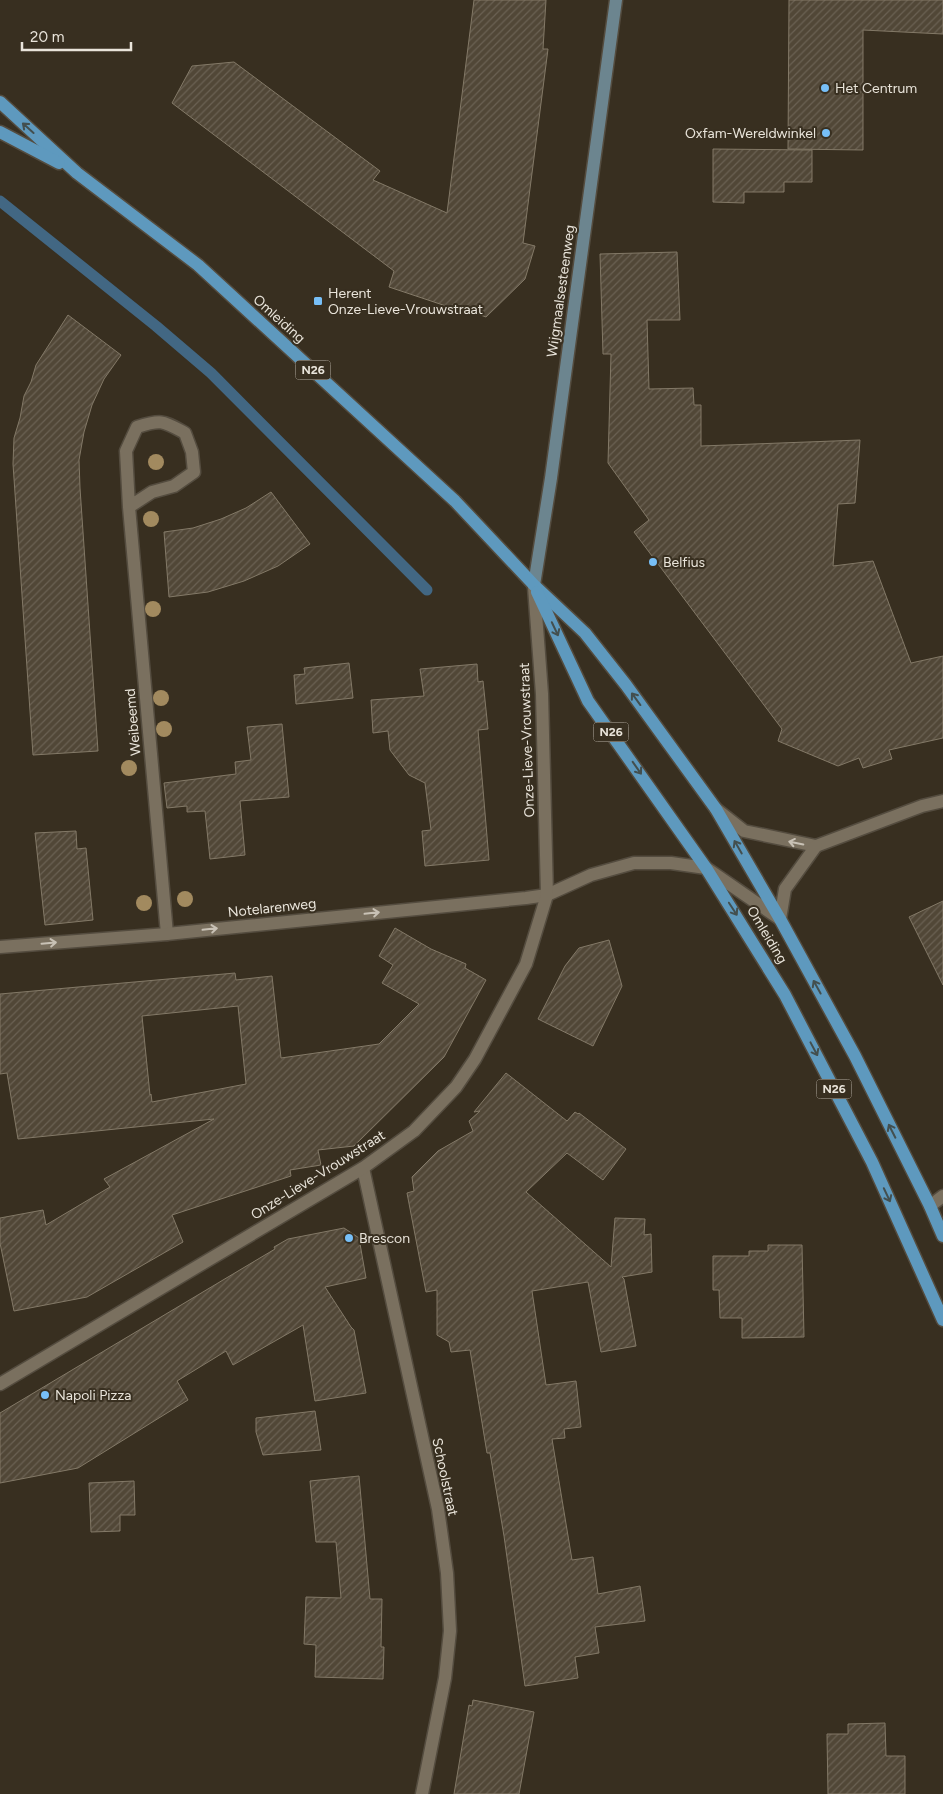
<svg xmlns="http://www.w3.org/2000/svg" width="943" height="1794" font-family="Figtree,sans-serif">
<defs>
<pattern id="building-hatch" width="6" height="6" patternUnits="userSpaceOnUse" patternTransform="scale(1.25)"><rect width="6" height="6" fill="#514737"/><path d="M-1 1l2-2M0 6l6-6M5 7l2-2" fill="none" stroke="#6a6153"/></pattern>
</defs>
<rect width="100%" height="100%" fill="#382f20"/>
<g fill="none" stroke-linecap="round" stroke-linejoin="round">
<path stroke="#426783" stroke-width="11" d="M0,201l156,125 55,47 216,217"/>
</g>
<g fill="url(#building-hatch)" stroke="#837967" fill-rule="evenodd">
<path d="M474,0h72l-3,49h5l-25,194 12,3 -10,33 -39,38 -32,-12 -2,3 -63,-21 5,-16 -222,-168 20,-37 42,-4 146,109 -7,9 74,33z"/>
<path d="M789,0h154v34l-80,-4v120l-75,-1z"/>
<path d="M713,149l99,1v32h-28v10h-40v11l-31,-1z"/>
<path d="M677,252l3,68h-33l2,69 44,-1 1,17h7v41l159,-6 -5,63 -17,1 -5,62 40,-5 38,102 32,-7v82l-54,12 3,9 -29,9 -4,-10 -21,8 -60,-25 4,-12 -148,-197 15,-12 -41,-57 3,-109h-8l-3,-100z"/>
<path d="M68,315l53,40 -17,24 -12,26 -8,27 -5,28 1,28 18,263 -65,4 -20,-291 1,-26 6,-20 4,-22 7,-14 5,-17z"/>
<path d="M271,492l39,52 -32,22 -34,15 -36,11 -39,5 -5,-65 29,-4 28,-9 25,-11z"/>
<path d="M349,663l4,35 -57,6 -2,-29 11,-1 -1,-6z"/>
<path d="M477,664l1,18 5,-1 5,48 -10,1 11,130 -64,6 -3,-35 9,-1 -6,-47 -16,-8 -19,-25 -2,-19 -15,2 -2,-33 53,-4 -4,-27z"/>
<path d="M282,724l7,73 -49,4 5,54 -35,4 -5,-48 -18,1v-6l-20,2 -3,-25 72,-9 -1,-12 16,-2 -4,-33z"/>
<path d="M76,831l1,18 9,-1 7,72 -48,5 -10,-92z"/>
<path d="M943,901v84l-34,-68z"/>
<path d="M395,928l36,21 35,15 -1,4 21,12 -42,77 -90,89 -36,4 3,15 -31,5 1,6 -119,39 11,27 -96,55 -73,14 -14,-68v-25l43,-8 3,15 64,-38 -6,-8 110,-60 -196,20 -11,-66 -7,1v-80l235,-21 1,7 36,-4 9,82 98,-14 40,-40 -37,-21 11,-18 -14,-9zM238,1006l8,78 -94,18 -1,-8 -1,1 -8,-79z"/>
<path d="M609,940l13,46 -29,60 -55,-27 27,-53 10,-13 4,-5z"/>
<path d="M506,1073l61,48 8,-9 3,2 1,-1 47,36 -23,31 -36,-27 -41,39 85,75 4,-49 30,1 -1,16 7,-1 1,38 -30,5 2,2 12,67 -35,6 -13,-70 -56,9 14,94 30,-4 5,46 -17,2 1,9 -13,1 20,121 21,-3 5,37 42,-8 5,35 -50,6 4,26 -24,4 3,21 -53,8 -21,-150 -14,-83h-3l-17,-103 -19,2 -2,-10 -12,-7v-45l-11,2 -19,-99 7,-2 -2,-14 26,-26 35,-20 -4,-10 11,-10 -6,1z"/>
<path d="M344,1228l15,10 7,40 -41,9 26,40 3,3 12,63 -51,8 -12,-76 -70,40 -7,-14 -49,30 11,19 -110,68 -78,15v-70l275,-164 -1,-2 14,-8z"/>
<path d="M768,1245h34l2,92 -62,1v-20h-22l-1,-28h-6v-34h36v-5h19z"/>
<path d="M315,1411l6,39 -58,5 -7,-23v-14z"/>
<path d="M359,1476l11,123h12l-1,48h3l-1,32 -68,-2 1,-32 -12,-1 2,-47 35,1 -5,-56h-20l-6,-61z"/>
<path d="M134,1481l1,34h-15v16l-29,1 -2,-49z"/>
<path d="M473,1700l61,12 -15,82h-65l15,-89 3,1z"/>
<path d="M885,1723l1,33h19v38h-77l-1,-60h21v-10z"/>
</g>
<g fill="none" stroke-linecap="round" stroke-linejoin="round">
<defs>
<path id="lane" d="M930,1206l13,-10"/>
<g id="street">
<path d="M129,507l23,-15 22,-6 20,-14 -2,-20 -7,-19c-22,-12 -23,-14 -48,-6l-11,24 3,56 38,427"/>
<path d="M716,809l28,22 72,15 106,-40 21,-5"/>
<path d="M0,947l167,-13 359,-36 21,-3 44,-20 43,-12h37l35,5 74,51 5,-30 31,-43"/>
<path d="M363,1168l75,341 9,64 3,58 -5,47 -23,116"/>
<path d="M0,1384l363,-216 51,-37 42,-44 19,-28 51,-95 21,-69 -5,-201 -8,-107"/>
</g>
<path id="secondary" d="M534,585l17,-107 65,-478"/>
<g id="primary">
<path d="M0,102l77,71 121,92 257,236 79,84 51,48 41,52 90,124 64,110 75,137 75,150 13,30"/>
<path d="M0,132l59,31"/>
<path d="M537,592l51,109 118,167 79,127 87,167 71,158"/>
</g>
</defs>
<use href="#lane" stroke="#544c3f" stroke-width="15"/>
<use href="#street" stroke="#544c3f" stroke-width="15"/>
<use href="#secondary" stroke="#544c3f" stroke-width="15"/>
<use href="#primary" stroke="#544c3f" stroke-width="15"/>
<use href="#lane" stroke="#7a705f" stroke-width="12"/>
<use href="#street" stroke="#7a705f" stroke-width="12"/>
<use href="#secondary" stroke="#6c858f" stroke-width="12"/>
<use href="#primary" stroke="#5e99be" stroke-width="12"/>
</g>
<g fill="#a28a5f">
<circle cx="156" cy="462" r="8"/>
<circle cx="151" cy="519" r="8"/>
<circle cx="153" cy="609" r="8"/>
<circle cx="161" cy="698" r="8"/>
<circle cx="164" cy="729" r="8"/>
<circle cx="129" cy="768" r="8"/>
<circle cx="185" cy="899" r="8"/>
<circle cx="144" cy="903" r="8"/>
</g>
<defs><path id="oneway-shaft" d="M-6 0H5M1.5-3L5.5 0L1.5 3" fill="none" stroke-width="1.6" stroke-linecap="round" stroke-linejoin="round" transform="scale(1.25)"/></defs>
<g stroke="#434f4f">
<use href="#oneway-shaft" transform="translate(28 128) rotate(-138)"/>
<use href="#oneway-shaft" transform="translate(555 629) rotate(65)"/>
<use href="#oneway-shaft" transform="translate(636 699) rotate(-126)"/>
<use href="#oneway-shaft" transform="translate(637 768) rotate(55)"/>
<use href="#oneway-shaft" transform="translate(738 847) rotate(-120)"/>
<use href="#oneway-shaft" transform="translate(733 909) rotate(57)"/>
<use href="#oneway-shaft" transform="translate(817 987) rotate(-119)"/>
<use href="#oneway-shaft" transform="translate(814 1049) rotate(62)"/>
<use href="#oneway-shaft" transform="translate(892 1131) rotate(-117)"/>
<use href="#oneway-shaft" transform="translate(887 1195) rotate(65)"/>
</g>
<g stroke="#c8c1b5">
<use href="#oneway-shaft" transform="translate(796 843) rotate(-168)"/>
<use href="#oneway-shaft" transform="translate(372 913) rotate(-6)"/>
<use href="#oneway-shaft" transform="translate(210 929) rotate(-6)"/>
<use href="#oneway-shaft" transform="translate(49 943) rotate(-5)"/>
</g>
<g fill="#77bff7" stroke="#382f20" stroke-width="2">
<circle cx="825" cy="88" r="5"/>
<circle cx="826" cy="133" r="5"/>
<rect x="313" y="296" width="10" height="10" rx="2.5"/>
<circle cx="653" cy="562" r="5"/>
<circle cx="349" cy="1238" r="5"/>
<circle cx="45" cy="1395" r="5"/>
</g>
<g text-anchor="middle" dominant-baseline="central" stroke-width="4" stroke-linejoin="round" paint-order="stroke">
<g fill="#382f20" stroke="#b4aea2" stroke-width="1">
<rect x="295.5" y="360.5" width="35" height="19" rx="4"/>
<rect x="593.5" y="722.5" width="35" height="19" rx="4"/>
<rect x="816.5" y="1079.5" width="35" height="19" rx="4"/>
</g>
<g font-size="12" font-weight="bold" fill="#e9e4da">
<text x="313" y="370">N26</text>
<text x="611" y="732">N26</text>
<text x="834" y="1089">N26</text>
</g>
<g font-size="14" fill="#e9e4da" stroke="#382f20" text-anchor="start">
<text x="835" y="88">Het Centrum</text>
<text x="816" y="133" text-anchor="end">Oxfam-Wereldwinkel</text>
<text x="328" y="293">Herent<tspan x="328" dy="16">Onze-Lieve-Vrouwstraat</tspan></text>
<text x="663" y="562">Belfius</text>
<text x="359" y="1238">Brescon</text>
<text x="55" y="1395">Napoli Pizza</text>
</g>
<g font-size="14" fill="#e9e4da" stroke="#382f20">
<text transform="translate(561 291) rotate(-82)">Wijgmaalsesteenweg</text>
<text transform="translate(279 319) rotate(42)">Omleiding</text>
<text transform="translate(133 722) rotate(-95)">Weibeemd</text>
<text transform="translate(527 740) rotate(-92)">Onze-Lieve-Vrouwstraat</text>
<text transform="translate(272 908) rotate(-6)">Notelarenweg</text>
<text transform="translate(767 935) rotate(59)">Omleiding</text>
<text transform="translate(318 1175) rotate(-32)">Onze-Lieve-Vrouwstraat</text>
<text transform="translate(445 1477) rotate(78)">Schoolstraat</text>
</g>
</g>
<path d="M22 42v8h109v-8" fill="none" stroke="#e9e4da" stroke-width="2.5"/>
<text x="30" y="42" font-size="15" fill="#e9e4da" stroke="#382f20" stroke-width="4" paint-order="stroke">20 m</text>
</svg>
